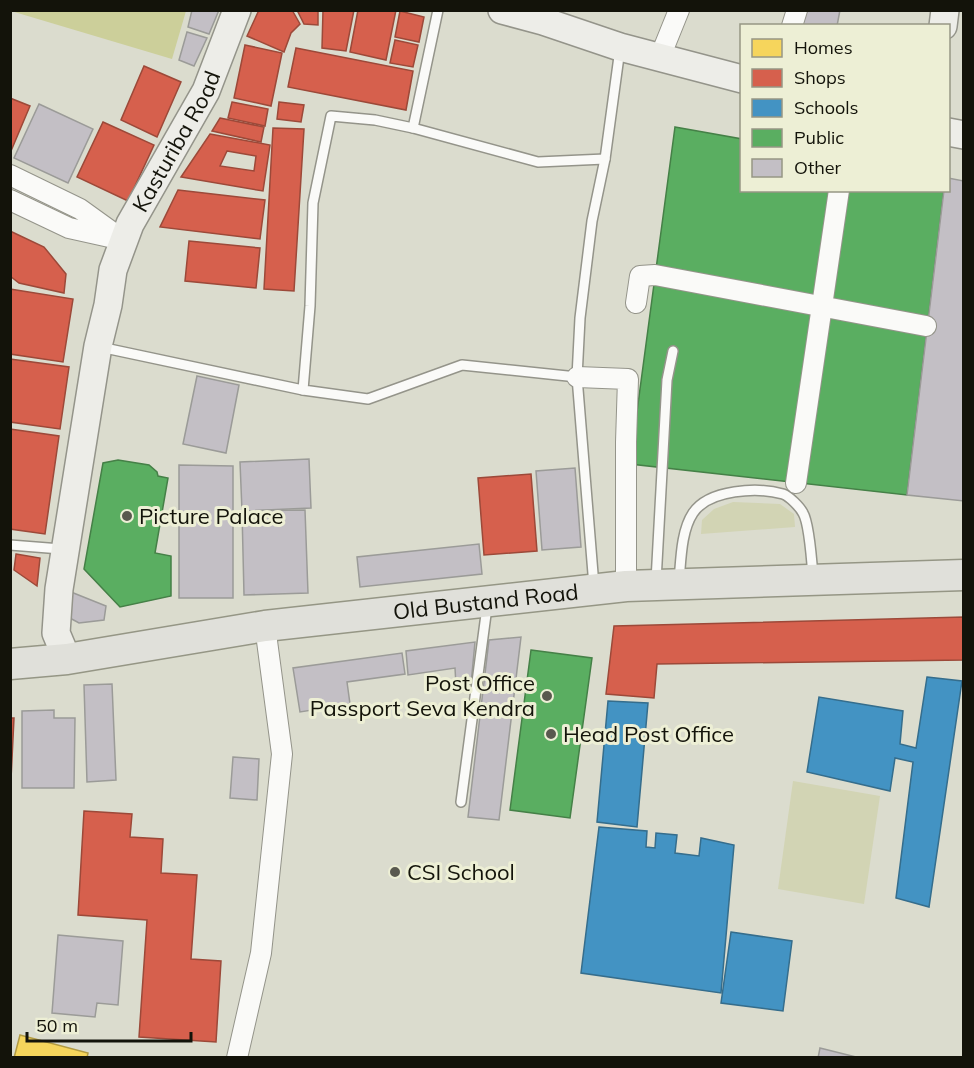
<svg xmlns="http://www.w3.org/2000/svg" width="974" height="1068" font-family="Mulish,sans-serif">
<rect width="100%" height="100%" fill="#dbdcce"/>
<g fill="#d2d4b4">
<path d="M733,502l47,2 14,10 1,13 -94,7 1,-14 12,-11z"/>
<path d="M793,781l87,15 -16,108 -86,-15z"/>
</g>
<path fill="#cccf9a" d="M11,11l175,-1v1l-14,48z"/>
<path fill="#f6d55c" stroke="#b29b43" stroke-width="1.5" d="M20,1035l68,18 -1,5h-73z"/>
<g fill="#d6604d" stroke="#9c4939" stroke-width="1.5" fill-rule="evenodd">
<path d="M259,10h33l8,14 -9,9 -7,19 -37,-16z"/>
<path d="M297,10h21v15l-14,-1z"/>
<path d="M323,10h31l-8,41 -24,-3z"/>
<path d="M358,10h38l-10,50 -36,-8z"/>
<path d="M400,11l24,6 -5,25 -24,-5z"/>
<path d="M395,40l23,5 -5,22 -23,-4z"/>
<path d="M245,45l37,8 -11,53 -37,-8z"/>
<path d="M296,48l117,23 -7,39 -118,-23z"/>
<path d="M144,66l37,16 -24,55 -36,-17z"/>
<path d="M10,98l20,8 -19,45 -1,-1z"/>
<path d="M232,102l36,7 -3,17 -37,-8z"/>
<path d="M279,102l25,3 -3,17 -24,-3z"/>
<path d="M220,118l44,9 -3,15 -49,-11z"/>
<path d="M103,122l51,23 -26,56 -51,-24z"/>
<path d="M273,128l31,1 -10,162 -30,-2z"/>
<path d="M210,134l60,11 -7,46 -82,-14zM227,151l29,5 -2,15 -34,-5z"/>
<path d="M178,190l87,10 -5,39 -100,-12z"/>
<path d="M10,231l34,16 22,27 -2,19 -45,-10 -9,-7z"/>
<path d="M189,241l71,7 -4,40 -71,-7z"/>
<path d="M10,289l63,10 -10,63 -53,-8z"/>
<path d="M10,359l59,8 -9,62 -50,-7z"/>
<path d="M10,429l49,7 -14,98 -35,-5z"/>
<path d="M531,474l6,77 -53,4 -6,-77z"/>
<path d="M16,554l24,4 -3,28 -23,-16z"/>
<path d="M964,617v43l-307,4 -3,34 -48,-4 8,-68z"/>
<path d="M10,718h4l-3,61h-1z"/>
<path d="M84,811l48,3 -2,23 33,2 -2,34 36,2 -6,84 30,2 -5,81 -77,-5 8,-117 -69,-5z"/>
</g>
<g fill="#4393c3" stroke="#356d8c" stroke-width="1.5">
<path d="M927,677l35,4 -33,226 -33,-9 17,-136 -18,-4 -5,33 -83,-19 12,-75 84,14 -3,33 16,4z"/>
<path d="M608,701l40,2 -11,124 -40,-5z"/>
<path d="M599,827l48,4 -1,16 9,1 1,-15 21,2 -2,18 24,3 2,-18 33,7 -13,148 -140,-20z"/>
<path d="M731,932l61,9 -9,70 -62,-8z"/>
</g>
<g fill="#5aae61" stroke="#458047" stroke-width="1.5">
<path d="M675,127l67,12v51h202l-37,305 -277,-31z"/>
<path d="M118,460l31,5 8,7 1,4 10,2 -13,75 16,3v40l-51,11 -36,-38 19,-106z"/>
<path d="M531,650l61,8 -22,160 -60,-8z"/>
</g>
<g fill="#c3bfc5" stroke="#9b9b98" stroke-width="1.5">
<path d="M192,10h27l-10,24 -21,-7z"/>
<path d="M805,10h35l-3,16h-36z"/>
<path d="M187,32l20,6 -13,28 -15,-6z"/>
<path d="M39,104l54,25 -25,54 -54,-25z"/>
<path d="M948,178l16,3v320l-57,-6 37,-305h4z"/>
<path d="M197,376l42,9 -13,68 -43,-9z"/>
<path d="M309,459l2,49 -69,3 -2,-49z"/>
<path d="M179,465l54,1v132h-54z"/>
<path d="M575,468l6,79 -39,3 -6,-79z"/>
<path d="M305,510l3,83 -64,2 -2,-84z"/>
<path d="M479,544l3,30 -122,13 -3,-30z"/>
<path d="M71,592l35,14 -2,14 -25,3 -11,-6z"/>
<path d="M521,637l-22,183 -31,-3 21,-177z"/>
<path d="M475,642l-4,42 -15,2 -1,-18 -47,7 -2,-24z"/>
<path d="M402,653l3,21 -58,8 3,22 -50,8 -7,-44z"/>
<path d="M112,684l4,96 -29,2 -3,-97z"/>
<path d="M54,710v8h21l-1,70h-52v-77z"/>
<path d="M233,757l26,2 -2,41 -27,-2z"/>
<path d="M58,935l65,6 -5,64 -21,-2 -2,14 -43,-4z"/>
<path d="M820,1048l40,10h-42z"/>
</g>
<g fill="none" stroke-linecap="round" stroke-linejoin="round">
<defs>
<g id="lane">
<path d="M413,128l25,-118"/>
<path d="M100,347l203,43"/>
<path d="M577,377l-115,-12 -94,34 -65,-9 7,-84 3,-103 18,-87 44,4 38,8 125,34 67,-3"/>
<path d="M10,545l51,4"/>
<path d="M656,581l11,-201 6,-29"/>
<path d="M679,581c2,-21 2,-50 14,-68 16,-24 65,-26 90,-19 6,2 17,13 20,19 6,10 9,50 10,64"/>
<path d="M594,586l-17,-209 3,-59 12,-97 13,-62 15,-110"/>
<path d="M461,802l26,-195"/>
</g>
<g id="street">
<path d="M792,26l5,-16"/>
<path d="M660,57l19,-47"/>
<path d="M10,175l70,34 43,31"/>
<path d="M10,200l59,28 45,10"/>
<path d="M636,303l4,-27 15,-1 271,51"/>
<path d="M577,377l51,2 -2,63v144"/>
<path d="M796,483l43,-293"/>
<path d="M237,1058l24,-105 21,-199 -17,-128"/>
</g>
<g id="secondary">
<path d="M502,10l41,11 77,26 122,32"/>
<path d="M943,26l2,-16"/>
<path d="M948,132l16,3"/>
<path id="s1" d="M67,659l-11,-26 3,-44 39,-243 10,-41 5,-35 17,-46 76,-133 31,-81"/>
</g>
<g id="primary">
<path id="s2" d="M10,664l57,-5 198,-33 361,-40 338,-11"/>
</g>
</defs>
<use href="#lane" stroke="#94948a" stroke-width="12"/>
<use href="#street" stroke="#94948a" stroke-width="22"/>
<use href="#secondary" stroke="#94948a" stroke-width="30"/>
<use href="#primary" stroke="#959685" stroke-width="33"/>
<use href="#lane" stroke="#fafaf8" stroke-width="9"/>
<use href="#street" stroke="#fafaf8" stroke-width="20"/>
<use href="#secondary" stroke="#edede8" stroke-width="27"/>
<use href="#primary" stroke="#e0e0da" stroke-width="30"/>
</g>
<g fill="#59594f" stroke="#edefd5" stroke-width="2">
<circle cx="127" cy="516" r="6"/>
<circle cx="547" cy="696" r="6"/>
<circle cx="551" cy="734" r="6"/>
<circle cx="395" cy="872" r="6"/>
</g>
<g text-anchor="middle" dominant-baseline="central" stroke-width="6" stroke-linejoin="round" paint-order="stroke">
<g font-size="22" fill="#13130a" stroke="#edefd5">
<text stroke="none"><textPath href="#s1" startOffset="540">Kasturiba Road</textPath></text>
<text stroke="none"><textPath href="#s2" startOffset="480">Old Bustand Road</textPath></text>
</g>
<g font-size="22" fill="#13130a" stroke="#edefd5" text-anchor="start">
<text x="139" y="516">Picture Palace</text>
<text x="535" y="683" text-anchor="end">Post Office<tspan x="535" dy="25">Passport Seva Kendra</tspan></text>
<text x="563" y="734">Head Post Office</text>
<text x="407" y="872">CSI School</text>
</g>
</g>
<rect width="974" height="1068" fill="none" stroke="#13130a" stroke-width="24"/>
<rect x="740" y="24" width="210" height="168" fill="#edefd5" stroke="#969784" stroke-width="1.5"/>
<rect x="752" y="39" width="30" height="18" fill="#f6d55c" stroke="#969784" stroke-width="1.5"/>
<text x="794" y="54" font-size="18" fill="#13130a">Homes</text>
<rect x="752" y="69" width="30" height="18" fill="#d6604d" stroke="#969784" stroke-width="1.5"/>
<text x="794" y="84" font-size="18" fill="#13130a">Shops</text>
<rect x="752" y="99" width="30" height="18" fill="#4393c3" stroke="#969784" stroke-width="1.5"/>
<text x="794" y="114" font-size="18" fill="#13130a">Schools</text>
<rect x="752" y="129" width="30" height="18" fill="#5aae61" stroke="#969784" stroke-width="1.5"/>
<text x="794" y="144" font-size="18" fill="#13130a">Public</text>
<rect x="752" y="159" width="30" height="18" fill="#c3bfc5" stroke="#969784" stroke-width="1.5"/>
<text x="794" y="174" font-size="18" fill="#13130a">Other</text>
<path d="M27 1032v9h164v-9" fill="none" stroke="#13130a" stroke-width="3"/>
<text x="36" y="1032" font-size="18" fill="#13130a" stroke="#edefd5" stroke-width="4.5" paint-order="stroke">50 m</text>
</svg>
